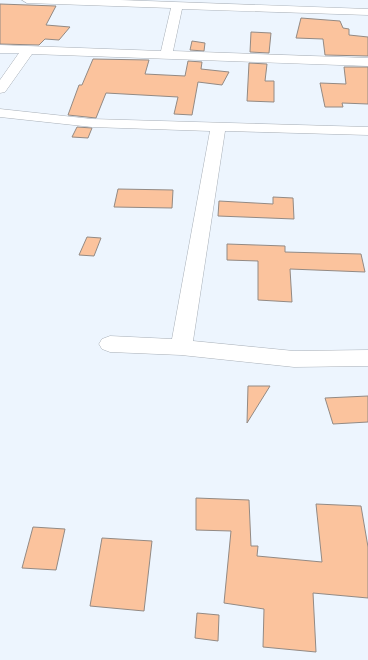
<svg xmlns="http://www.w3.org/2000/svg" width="368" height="660" font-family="'PT Sans Narrow',sans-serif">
<rect width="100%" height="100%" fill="#edf5fe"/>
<g fill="#fbc39d" stroke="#938a84">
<path d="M0,4l56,2 -10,19 24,2 -11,13 -14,-1 -6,6 -39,-1z"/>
<path d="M301,18l39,3 3,7 6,1v6l19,2v19l-43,-1 -2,-16 -27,-1z"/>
<path d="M251,32l20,1 -2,20 -19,-1z"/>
<path d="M192,41l13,2 -1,8 -14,-1z"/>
<path d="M93,59l56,1 -4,14 40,2 3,-15 14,1 -1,7 28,3 -7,13 -24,-3 -6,33 -18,-1 4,-17 -72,-4 -10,25 -28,-3 11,-30h3z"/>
<path d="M249,63l18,1 -2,17h9v21l-27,-1z"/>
<path d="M344,67h24v37l-26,-1 1,4h-18l-5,-24 26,1z"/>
<path d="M77,127l15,1 -4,10 -16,-1z"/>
<path d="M118,189l55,1 -1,18 -58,-1z"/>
<path d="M273,197l20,1 1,21 -76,-3 1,-15 54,3z"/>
<path d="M87,237l14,1 -7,18 -15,-1z"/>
<path d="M227,244l58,2v6l76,2 4,18 -75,-3 2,33 -34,-2v-39l-31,-1z"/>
<path d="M248,386h22l-23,37z"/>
<path d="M368,396v26l-35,2 -8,-26z"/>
<path d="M196,498l53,2 2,46h7l-1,10 65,6 -6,-58 45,2 7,41v51l-55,-5 3,59 -53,-5 1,-38 -40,-6 7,-72 -35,-1z"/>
<path d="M33,527l32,2 -9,41 -34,-2z"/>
<path d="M102,538l50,3 -8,70 -54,-5z"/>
<path d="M197,613l22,2 -1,26 -23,-3z"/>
</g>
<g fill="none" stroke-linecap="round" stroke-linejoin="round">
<defs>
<g id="minor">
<path d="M22,0h98l248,9v6l-186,-6 -9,42 195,7v8l-336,-12 -27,38 -5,1v-13l19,-27h-19v-8l161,6 10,-43 -144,-5z"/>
<path d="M0,109l92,10 276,8v8l-143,-4 -32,210 101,10 74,-1v16l-74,1 -113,-12 -71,-3 -8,-3 -3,-5 3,-5 8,-3 62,3 38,-208 -118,-4 -92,-10z"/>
</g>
</defs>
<use href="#minor" stroke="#a8afb7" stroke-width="1"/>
<use href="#minor" fill="#fff" fill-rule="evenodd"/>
</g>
</svg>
